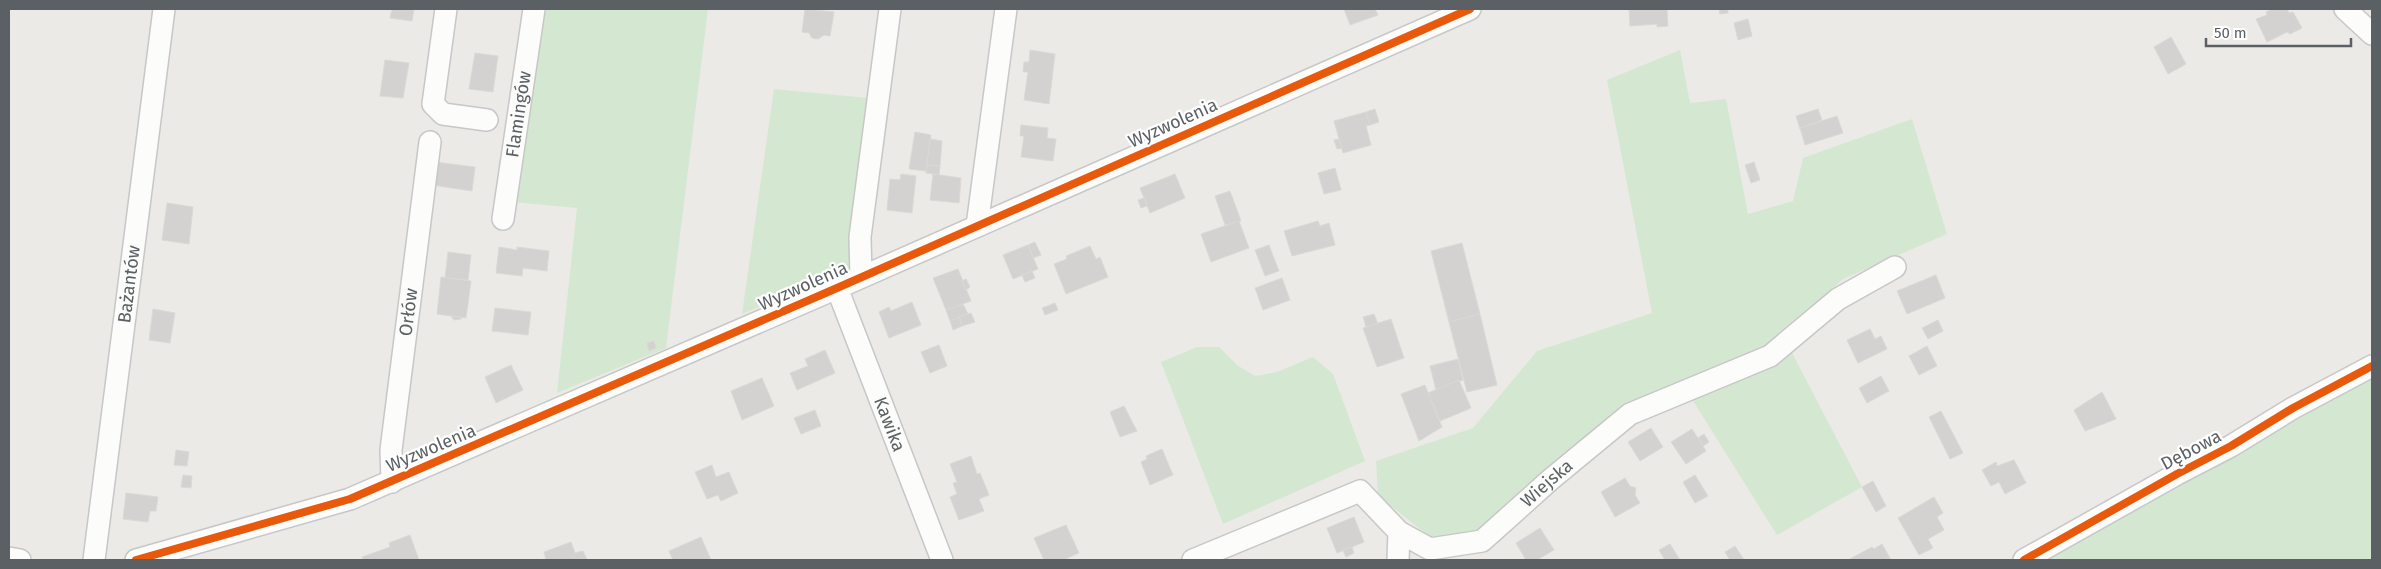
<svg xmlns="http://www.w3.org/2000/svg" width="2381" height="569" font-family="'Fira Sans',sans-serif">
<rect width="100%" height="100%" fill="#ebeae6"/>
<g fill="#d4e8d1">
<path d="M541,9h167l-42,339 -109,45 20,-185 -64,-6z"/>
<path d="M1680,50l10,53 36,-4 22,115 45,-13 10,-43 109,-39 35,115 -104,45 -79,71 -141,54 -145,126 -44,10 -56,-44 -2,-35 97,-33 64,-77 115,-38 -45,-233z"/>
<path d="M774,89l94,9 -18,171 -108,45z"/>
<path d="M1197,347h22l18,18 18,11 22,-4 36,-15 20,17 32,87 -142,63 -62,-162z"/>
<path d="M1790,349l72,138 -85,48 -87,-139z"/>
<path d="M2372,366v194h-331z"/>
</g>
<g fill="#d3d2d0" stroke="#dad9d5">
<path d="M392,9h22l-2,12 -22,-3z"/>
<path d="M805,9l29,3 -4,24 -6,-1 -6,4 -6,-1 -3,-5 -7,-1z"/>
<path d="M1344,9h31l3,6 -28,10z"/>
<path d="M1629,9h38l1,17 -11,1v-3l-27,2z"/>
<path d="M1719,9h9v4l-8,1z"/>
<path d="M2272,9h15l2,4 4,-1 9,16 -12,6 -3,-2 -20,10 -11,-23 11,-4 -1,-3z"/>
<path d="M1748,19l4,17 -14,4 -4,-17z"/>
<path d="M2171,37l15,27 -18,10 -14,-27z"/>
<path d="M1030,50l25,4 -6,50 -25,-4 4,-28h-5l1,-10h5z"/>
<path d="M475,53l23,3 -5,36 -24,-3z"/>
<path d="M385,60l24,3 -6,35 -23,-2z"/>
<path d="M1375,109l4,13 -9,3 -4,-13z"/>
<path d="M1818,109l4,11 -22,9 -4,-13z"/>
<path d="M1366,112l4,13 -4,1 5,19 -28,8 -9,-32z"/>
<path d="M1837,116l6,17 -38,12 -5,-17z"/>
<path d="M1021,125l27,3 -1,10 9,1 -3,22 -32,-4 3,-21h-4z"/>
<path d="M915,132l16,3 -5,36 -17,-2z"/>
<path d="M930,139l12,2 -2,25 -13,-1z"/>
<path d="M1339,139l3,9 -5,1 -3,-9z"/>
<path d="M435,162l40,5 -3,24 -40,-6z"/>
<path d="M1754,162l6,18 -9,3 -6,-18z"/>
<path d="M927,165l13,1 -1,9 -13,-2z"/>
<path d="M1335,168l6,22 -17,4 -6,-21z"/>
<path d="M901,174l15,2 -4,37 -25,-3 3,-31 10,1z"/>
<path d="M933,174l28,4 -2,25 -29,-3z"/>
<path d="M1175,174l10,24 -35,15 -10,-25z"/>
<path d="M1230,191l11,30 -16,4 -10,-29z"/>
<path d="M1144,198l3,8 -6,2 -3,-8z"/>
<path d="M167,203l26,4 -4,37 -27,-4z"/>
<path d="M1239,221l10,27 -38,14 -10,-28z"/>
<path d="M1318,221l2,5 9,-3 6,22 -43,11 -8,-25z"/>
<path d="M1035,242l6,13 -8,3 -5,-13z"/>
<path d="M1462,243l18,71 -31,8 -18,-71z"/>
<path d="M1028,245l10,24 -25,10 -10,-24z"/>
<path d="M1269,245l10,26 -14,5 -10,-26z"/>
<path d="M1090,246l6,13 4,-2 8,20 -42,17 -12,-30 13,-5 -1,-3z"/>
<path d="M499,247l18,3v-3l32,4 -2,20 -24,-3 -1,8 -26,-3z"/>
<path d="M448,252l23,3 -3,25 -23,-2z"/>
<path d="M958,269l13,32 -25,9 -13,-32z"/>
<path d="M1032,271l3,7 -10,4 -3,-7z"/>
<path d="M1936,275l9,23 -38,16 -10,-23z"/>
<path d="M441,277l30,4 -5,37 -29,-4z"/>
<path d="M1282,278l8,22 -27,10 -8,-22z"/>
<path d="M966,279l4,8 -4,3 -4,-9z"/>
<path d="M912,302l9,23 -32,13 -10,-26 10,-5 2,4z"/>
<path d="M1055,303l3,7 -13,5 -3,-7z"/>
<path d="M963,304l5,10 -18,7 -4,-11z"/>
<path d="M495,308l36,4 -3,23 -36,-4z"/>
<path d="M153,309l22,4 -5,30 -21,-3z"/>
<path d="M971,313l4,9 -13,4 -3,-9z"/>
<path d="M1374,314l4,10 -12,3 -3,-10z"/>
<path d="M1480,314l17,71 -30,7 -18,-70z"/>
<path d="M451,316l10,1v2l-7,1z"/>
<path d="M959,317l3,9 -9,4 -3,-9z"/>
<path d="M1391,319l13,39 -27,9 -14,-39z"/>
<path d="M1938,320l5,11 -15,8 -6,-11z"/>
<path d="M1870,329l5,10 6,-3 6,13 -29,14 -11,-23z"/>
<path d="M654,341l2,7 -7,3 -2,-8z"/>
<path d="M939,345l8,21 -17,7 -9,-21z"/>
<path d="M1927,346l10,20 -18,9 -10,-19z"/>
<path d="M825,350l10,23 -38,17 -7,-17 18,-7 -3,-7z"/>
<path d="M1458,359l5,21 -27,10 -6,-24z"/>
<path d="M511,365l12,25 -27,13 -11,-26z"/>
<path d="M1881,376l8,15 -22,12 -8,-15z"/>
<path d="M762,378l12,28 -32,14 -11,-29z"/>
<path d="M1459,380l12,28 -31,13 -12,-28z"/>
<path d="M1425,385l17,42 -23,14 -18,-47z"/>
<path d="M2102,392l14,27 -31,12 -11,-21z"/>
<path d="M1124,406l13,25 -17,6 -10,-25z"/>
<path d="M815,410l6,16 -20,8 -7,-16z"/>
<path d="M1941,411l22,42 -13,6 -21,-42z"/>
<path d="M1651,428l12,19 -23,14 -12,-19z"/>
<path d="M1692,429l14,22 -20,13 -15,-22z"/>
<path d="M1704,434l5,8 -6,4 -5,-8z"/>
<path d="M1162,449l11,26 -23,10 -9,-23 6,-3 -1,-3z"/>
<path d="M176,450l13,2 -2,14 -13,-1z"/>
<path d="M971,456l6,18 3,-1 9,22 -10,4 5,12 -25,9 -9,-23 7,-3 -4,-11 4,-1 -7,-18z"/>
<path d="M2014,460l12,23 -21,11 -6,-12 -8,4 -9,-16 14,-8 1,4z"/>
<path d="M712,465l4,12 13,-5 9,21 -17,8 -3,-6 -11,4 -12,-27z"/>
<path d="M183,475l9,1 -1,12 -10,-1z"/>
<path d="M1695,475l13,21 -13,7 -12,-21z"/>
<path d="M1625,478l5,8 6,2 -1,7 5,8 -25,14 -14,-25z"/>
<path d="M1873,481l13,25 -10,6 -14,-25z"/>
<path d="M126,493l32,4 -2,14h-6l-2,11 -25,-3z"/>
<path d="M1934,497l9,16 -6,4 7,13 -16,9 5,9 -14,7 -21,-37z"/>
<path d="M1354,517l10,25 -27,11 -10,-25z"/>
<path d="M1066,525l13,28 -16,7h-19l-10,-22z"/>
<path d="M1540,528l14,22 -17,10h-11l-10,-17z"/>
<path d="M410,535l9,25h-55l-2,-3 28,-10 -1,-4z"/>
<path d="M701,537l10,23h-38l-4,-9z"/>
<path d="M571,542l4,11 8,-2 4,9h-41l-2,-8z"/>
<path d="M1670,544l10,16h-15l-6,-10z"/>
<path d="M1882,544l9,16h-43l24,-13 2,2z"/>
<path d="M1735,546l9,14h-14l-5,-8z"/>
<path d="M1352,547l2,6 -8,4 -3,-7z"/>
</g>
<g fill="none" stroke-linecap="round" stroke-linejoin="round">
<defs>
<g id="minor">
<path d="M446,9l-13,95 10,10 44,6"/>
<path d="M2345,9l27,25"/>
<path id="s1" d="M503,219l31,-210"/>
<path d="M977,226l29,-217"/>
<path d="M861,277l-1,-40 30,-228"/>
<path id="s2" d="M837,288l105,272"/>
<path id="s3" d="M392,482l-1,-32 39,-308"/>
<path d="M9,558l11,2"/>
<path id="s4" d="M94,560l70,-551"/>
<path d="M136,560l214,-61 487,-211 633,-279"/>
<path id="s5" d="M1193,560l167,-69 39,41 31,17 52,-8 68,-61 80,-66 140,-58 68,-57 57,-32"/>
<path d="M1398,560l1,-28"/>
<path d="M2024,560l153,-86 54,-28 62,-38 79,-42"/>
</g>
</defs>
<use href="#minor" stroke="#c7c7c7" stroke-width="24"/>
<use href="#minor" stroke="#fcfcfb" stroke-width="21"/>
<defs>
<g id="cycleway">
<path d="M136,560l214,-61 487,-211 633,-279"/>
<path d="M2024,560l153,-86 54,-28 62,-38 79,-42"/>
</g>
</defs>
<use href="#cycleway" stroke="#fff" stroke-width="11"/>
<use href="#cycleway" stroke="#e8590c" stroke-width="8"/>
</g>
<g text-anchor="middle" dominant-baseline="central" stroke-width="4.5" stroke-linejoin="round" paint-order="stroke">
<g font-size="18" fill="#5b6064" stroke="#fff">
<text stroke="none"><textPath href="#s1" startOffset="106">Flamingów</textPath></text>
<text transform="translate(1173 123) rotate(-24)">Wyzwolenia</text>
<text stroke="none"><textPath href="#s4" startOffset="278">Bażantów</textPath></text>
<text transform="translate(803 286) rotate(-24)">Wyzwolenia</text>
<text stroke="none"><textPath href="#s3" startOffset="171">Orłów</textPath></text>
<text stroke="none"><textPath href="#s2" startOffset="146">Kawika</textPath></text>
<text transform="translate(431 448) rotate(-23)">Wyzwolenia</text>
<text transform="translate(2191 450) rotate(-28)">Dębowa</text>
<text stroke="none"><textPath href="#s5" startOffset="412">Wiejska</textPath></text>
</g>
</g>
<rect width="2381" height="569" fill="none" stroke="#5b6064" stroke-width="20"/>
<path d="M2206 38v8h145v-8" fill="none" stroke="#5b6064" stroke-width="2.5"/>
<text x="2214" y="38" font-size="15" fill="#5b6064" stroke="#ffffff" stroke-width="4" paint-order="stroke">50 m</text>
</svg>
